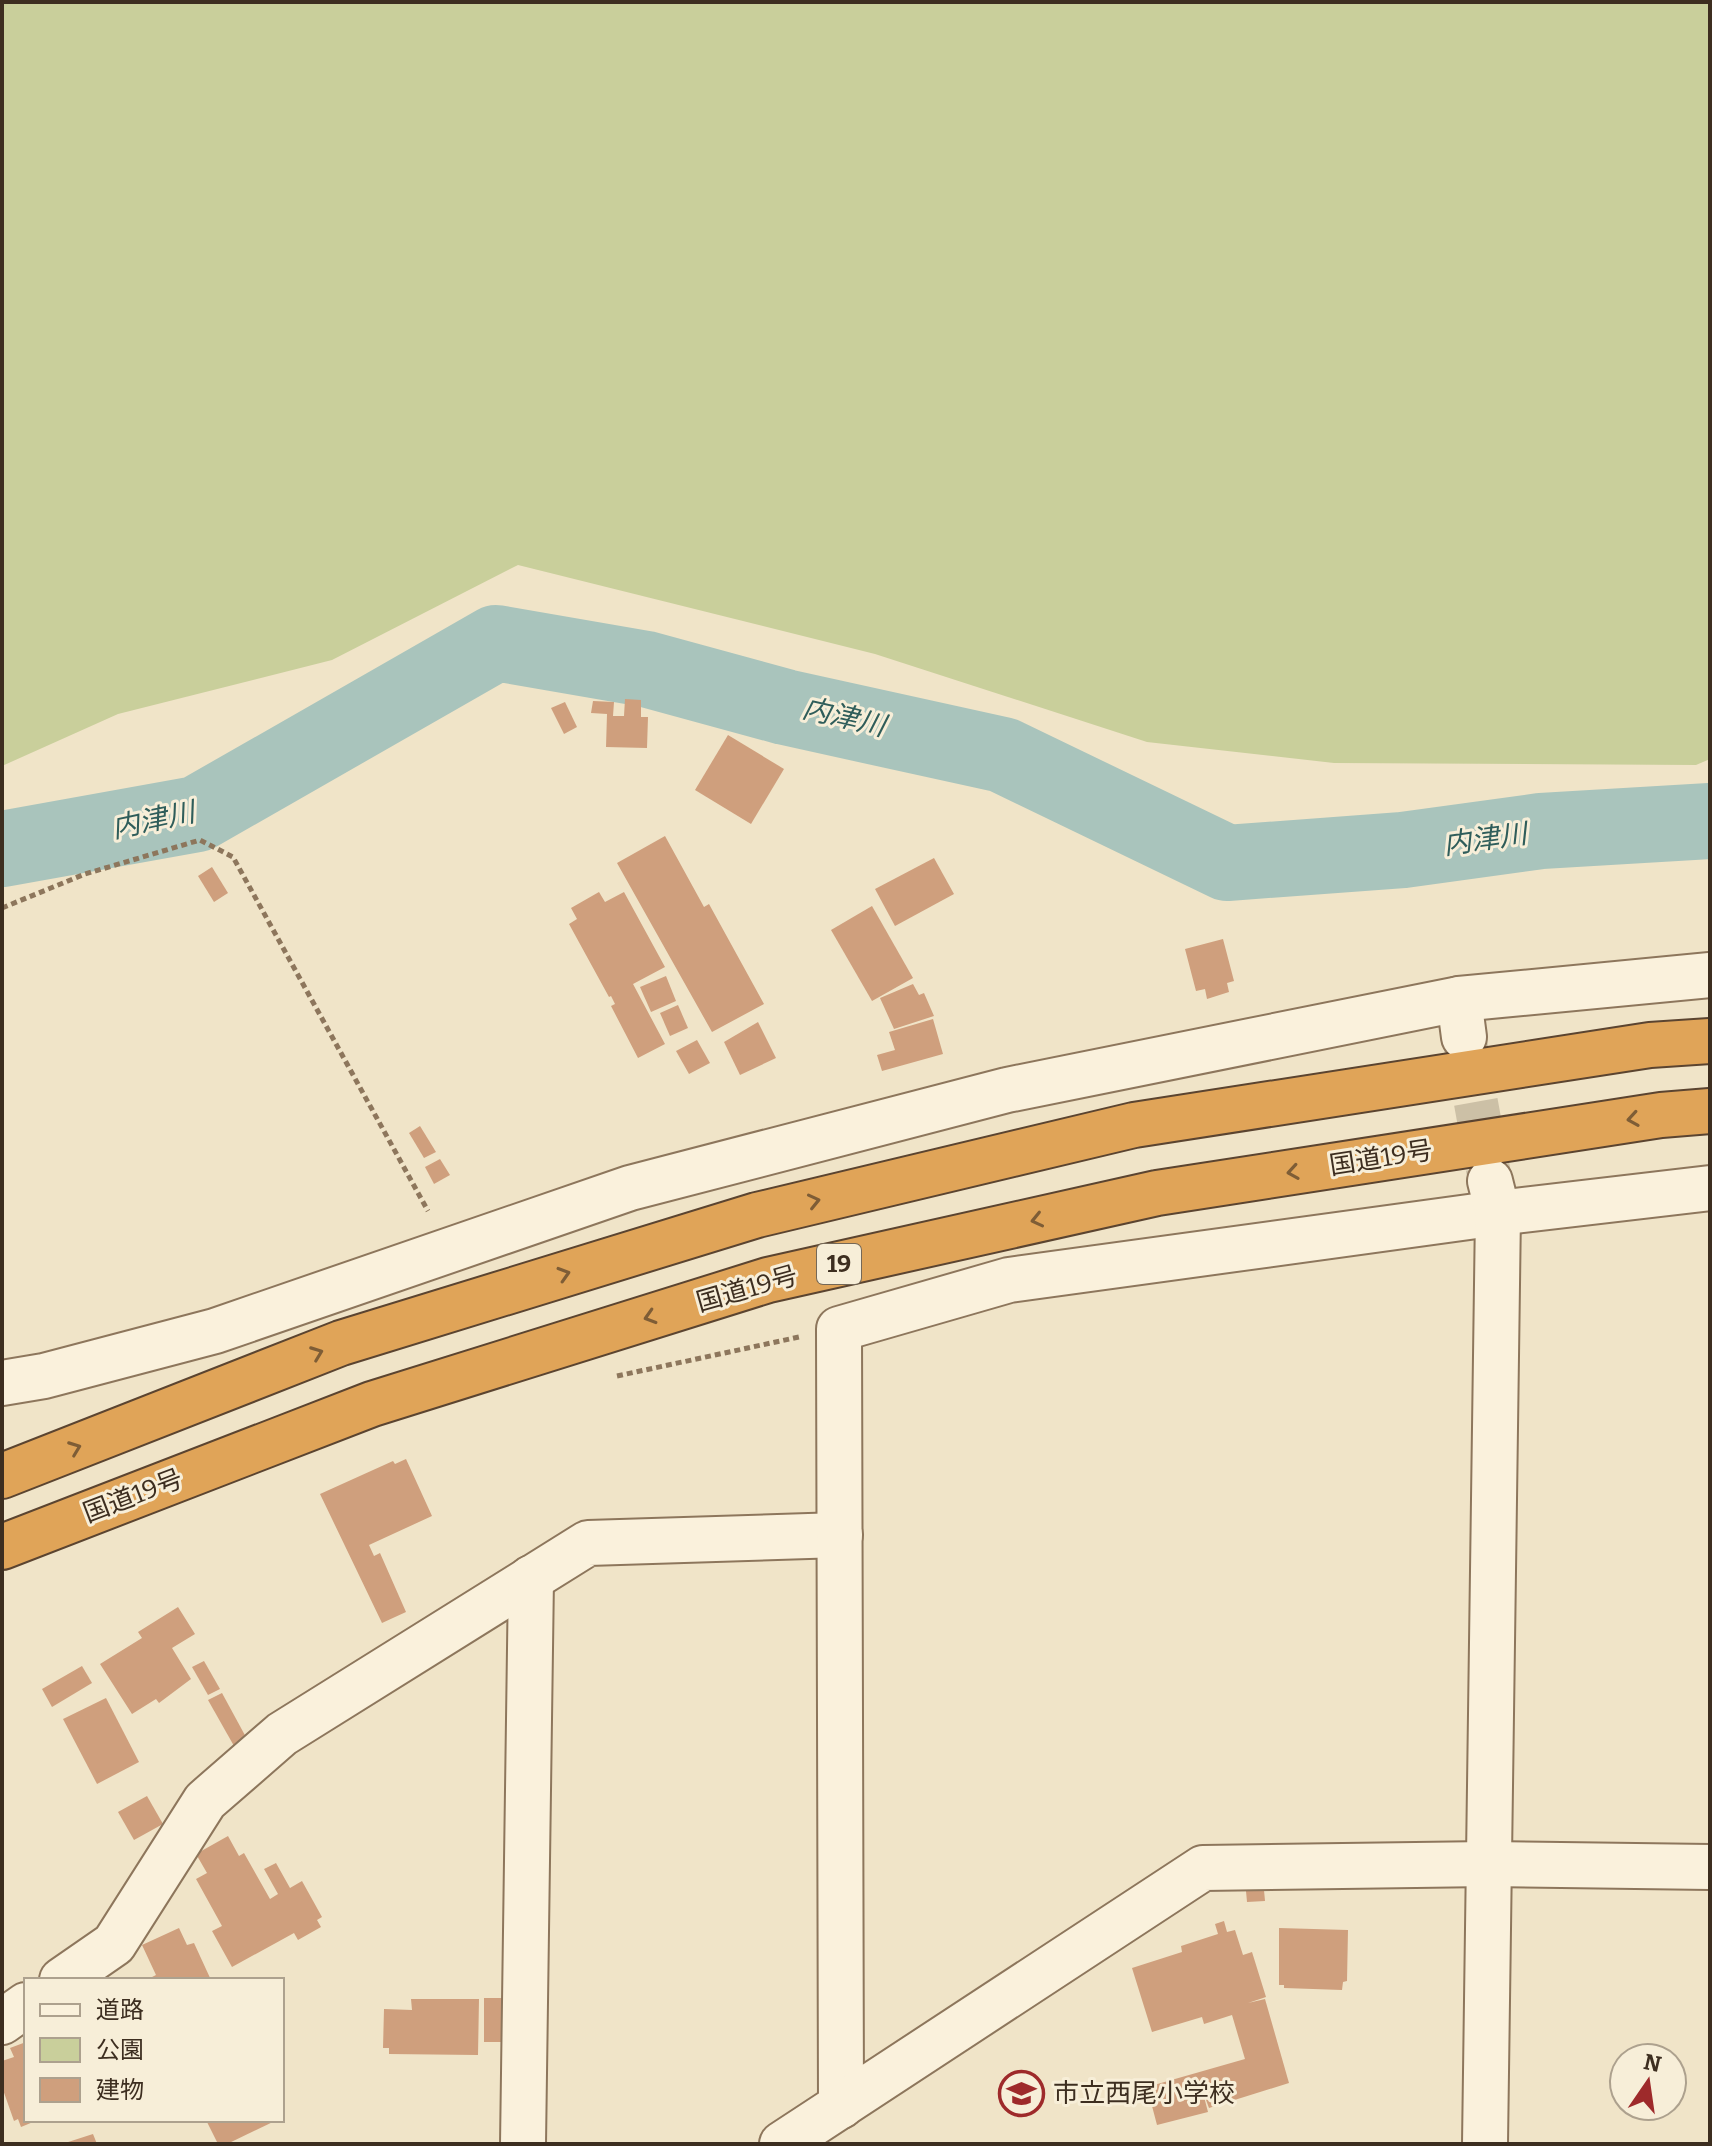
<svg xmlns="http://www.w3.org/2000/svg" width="1712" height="2146" font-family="Bitter,'Noto Sans JP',serif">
<rect width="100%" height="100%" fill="#f0e4c8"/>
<path fill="#c9cf9b" d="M2,2h1708v757l-14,6 -362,-2 -187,-21 -272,-88 -357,-89 -186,95 -214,54 -116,52z"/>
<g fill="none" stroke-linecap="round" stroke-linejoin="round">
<path stroke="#a9c4bc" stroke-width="76" d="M2,849l195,-35 299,-171 150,26 139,38 218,48 224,108 176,-13 138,-19 169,-10"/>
</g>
<g fill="#cf9f7d">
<path d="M625,699l16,1v17h7l-1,31 -41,-1 1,-33 -16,-1 2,-12 21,1 -1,14h11z"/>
<path d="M565,702l12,25 -13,7 -13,-26z"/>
<path d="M728,735l56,34 -33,55 -56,-34z"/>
<path d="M665,836l39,71 5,-3 55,100 -52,28 -95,-169z"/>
<path d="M934,858l20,36 -59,32 -20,-37z"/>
<path d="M212,867l16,26 -14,9 -16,-26z"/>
<path d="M599,892l6,10 19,-10 41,75 -32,17 32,60 -27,14 -27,-52 4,-2 -4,-8 -2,1 -40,-73 8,-5 -6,-11z"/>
<path d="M872,906l41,72 -41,23 -41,-71z"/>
<path d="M1223,939l11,42 -7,2 2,9 -22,7 -2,-10 -9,2 -11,-42z"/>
<path d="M666,976l10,25 -25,11 -11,-25z"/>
<path d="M913,984l6,11 5,-2 10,23 -40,13 -14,-31z"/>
<path d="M678,1005l10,23 -18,8 -10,-23z"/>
<path d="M933,1019l10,35 -61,17 -5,-16 18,-5 -6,-18z"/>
<path d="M758,1022l18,36 -36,17 -16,-33z"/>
<path d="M697,1040l13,23 -21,11 -13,-23z"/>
<path d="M420,1126l16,26 -12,6 -15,-25z"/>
<path d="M440,1159l10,16 -16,9 -9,-17z"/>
<path d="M406,1459l26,57 -63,29 5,11 6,-3 26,59 -24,11 -62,-129 73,-33 2,3z"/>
<path d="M178,1607l17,27 -23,14 19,31 -32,24 -3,-4 -24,15 -32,-50 42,-26 -4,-6z"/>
<path d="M204,1661l16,28 -12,6 -16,-28z"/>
<path d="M82,1666l10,17 -40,24 -10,-18z"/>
<path d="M222,1693l25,46 -13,7 -26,-46z"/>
<path d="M106,1698l33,64 -42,22 -34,-65z"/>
<path d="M147,1796l16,28 -29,16 -16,-28z"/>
<path d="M228,1836l11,20 5,-3 26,46 8,-5 -14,-25 12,-6 14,25 12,-7 20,36 -5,3 4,7 -23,13 -4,-7 -62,34 -20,-36 10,-5 -26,-47 11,-6 -11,-19z"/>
<path d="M1264,1890l1,11 -18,1 -1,-11z"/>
<path d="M1224,1921l3,11 8,-2 8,25 9,-3 14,45 -18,6 17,-4 24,84 -80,25 -7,-19 6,23 -51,13 -10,-38 98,-28 -13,-44 -28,9 -2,-7 -50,15 -20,-64 50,-16 -1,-6 37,-12 -3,-10z"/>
<path d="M179,1928l8,17 7,-2 17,37h-65l10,-5 -14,-30z"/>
<path d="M1279,1928l69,2 -1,51 -4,1 -1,8 -58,-2v-3h-5z"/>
<path d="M484,1998h25l1,44h-26z"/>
<path d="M411,1999h68l-1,56 -89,-1v-6h-6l1,-39 28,1z"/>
<path d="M26,2042v78h12l-17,7 -3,-8 -4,2 -12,-34v-26l12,-4 -4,-9z"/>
<path d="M206,2120h71l-50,24h-9z"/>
<path d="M93,2134l4,10h-32v-1z"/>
</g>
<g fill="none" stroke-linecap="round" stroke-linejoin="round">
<path stroke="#ccc0a6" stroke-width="44" stroke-dasharray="44 22" stroke-linecap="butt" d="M1464,1037l26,143"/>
<defs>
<g id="street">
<path d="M1459,999l5,38"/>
<path d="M2,1383l42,-7 171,-45 415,-143 377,-98 452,-91 251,-24"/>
<path d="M62,1980l52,-36 91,-143 77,-67 306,-191 252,-8"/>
<path d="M2,2022l24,-17"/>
<path d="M841,2106l-2,-777 170,-49 489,-67 212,-25"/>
<path d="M523,2144l8,-566"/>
<path d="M782,2144l421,-276 285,-4 222,3"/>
<path d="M1485,2144l13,-931 -8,-32"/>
</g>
<g id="highway">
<path d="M2,1476l339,-133 416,-128 377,-90 516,-80 60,-4"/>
<path d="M2,1547l370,-143 396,-124 389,-87 504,-78 49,-4"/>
</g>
</defs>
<use href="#street" stroke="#8d765c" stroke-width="48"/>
<use href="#highway" stroke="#5b4430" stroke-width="48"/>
<g stroke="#8d765c" stroke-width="5" stroke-dasharray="6 4" stroke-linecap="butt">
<path d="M2,908l83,-34 115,-34 33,17 195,354"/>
<path d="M617,1376l182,-39"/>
</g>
<use href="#street" stroke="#faf1dc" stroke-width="44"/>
<use href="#highway" stroke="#e0a458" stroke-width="44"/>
</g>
<defs><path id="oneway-chevron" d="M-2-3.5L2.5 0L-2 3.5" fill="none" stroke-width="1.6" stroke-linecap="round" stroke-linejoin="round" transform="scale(2)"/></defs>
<g stroke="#7e5d36">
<use href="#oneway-chevron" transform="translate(1633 1119) rotate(171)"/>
<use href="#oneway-chevron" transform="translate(1293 1172) rotate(171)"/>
<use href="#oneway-chevron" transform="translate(814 1201) rotate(-13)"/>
<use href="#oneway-chevron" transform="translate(1037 1220) rotate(167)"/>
<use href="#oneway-chevron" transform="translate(564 1274) rotate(-17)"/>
<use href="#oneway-chevron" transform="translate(650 1317) rotate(163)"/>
<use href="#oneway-chevron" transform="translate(317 1353) rotate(-21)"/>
<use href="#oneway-chevron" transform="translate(75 1448) rotate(-21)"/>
</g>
<defs>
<symbol id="school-ring" viewBox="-11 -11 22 22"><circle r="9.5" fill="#f7eed8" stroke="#9e2a2b" stroke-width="1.5"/><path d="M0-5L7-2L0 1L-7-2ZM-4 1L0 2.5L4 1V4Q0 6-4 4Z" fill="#9e2a2b"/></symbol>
</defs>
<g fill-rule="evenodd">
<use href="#school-ring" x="996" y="2068" width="51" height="51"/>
</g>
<g text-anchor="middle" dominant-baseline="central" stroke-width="6" stroke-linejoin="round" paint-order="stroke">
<rect fill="#f7eed8" stroke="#756857" stroke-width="2" x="817" y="1244" width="44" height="40" rx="6"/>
<g font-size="24" font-weight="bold" fill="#3d2e20">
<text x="839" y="1264">19</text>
</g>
<g font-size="26" fill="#3d2e20" stroke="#f7eed8">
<text transform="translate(1381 1158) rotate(-9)">国道19号</text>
<text transform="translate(747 1289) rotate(-16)">国道19号</text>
<text transform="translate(133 1496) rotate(-21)">国道19号</text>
</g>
<g font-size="26" fill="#3d2e20" stroke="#f7eed8" text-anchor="start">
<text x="1053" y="2093">市立西尾小学校</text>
</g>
<g font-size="28" font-style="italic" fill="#2f5d5a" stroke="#f7eed8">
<text transform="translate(844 717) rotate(13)">内津川</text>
<text transform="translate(153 820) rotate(-12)">内津川</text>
<text transform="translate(1485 839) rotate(-8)">内津川</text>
</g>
</g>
<rect width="1712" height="2146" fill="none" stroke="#3d2e20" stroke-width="8"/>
<rect x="24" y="1978" width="260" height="144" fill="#f7eed8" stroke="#ada18e" stroke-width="2"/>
<rect x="40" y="2004" width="40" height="12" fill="#faf1dc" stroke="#ada18e" stroke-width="2"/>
<text x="96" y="2018" font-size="24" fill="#3d2e20">道路</text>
<rect x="40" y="2038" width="40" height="24" fill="#c9cf9b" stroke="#ada18e" stroke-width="2"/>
<text x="96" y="2058" font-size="24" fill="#3d2e20">公園</text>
<rect x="40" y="2078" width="40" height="24" fill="#cf9f7d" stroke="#ada18e" stroke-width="2"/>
<text x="96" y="2098" font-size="24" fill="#3d2e20">建物</text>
<g transform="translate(1648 2082) rotate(13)"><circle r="38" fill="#f7eed8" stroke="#ada18e" stroke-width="2"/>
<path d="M0-6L14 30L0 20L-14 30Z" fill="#9e2a2b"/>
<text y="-12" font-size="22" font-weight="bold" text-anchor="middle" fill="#3d2e20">N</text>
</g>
</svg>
